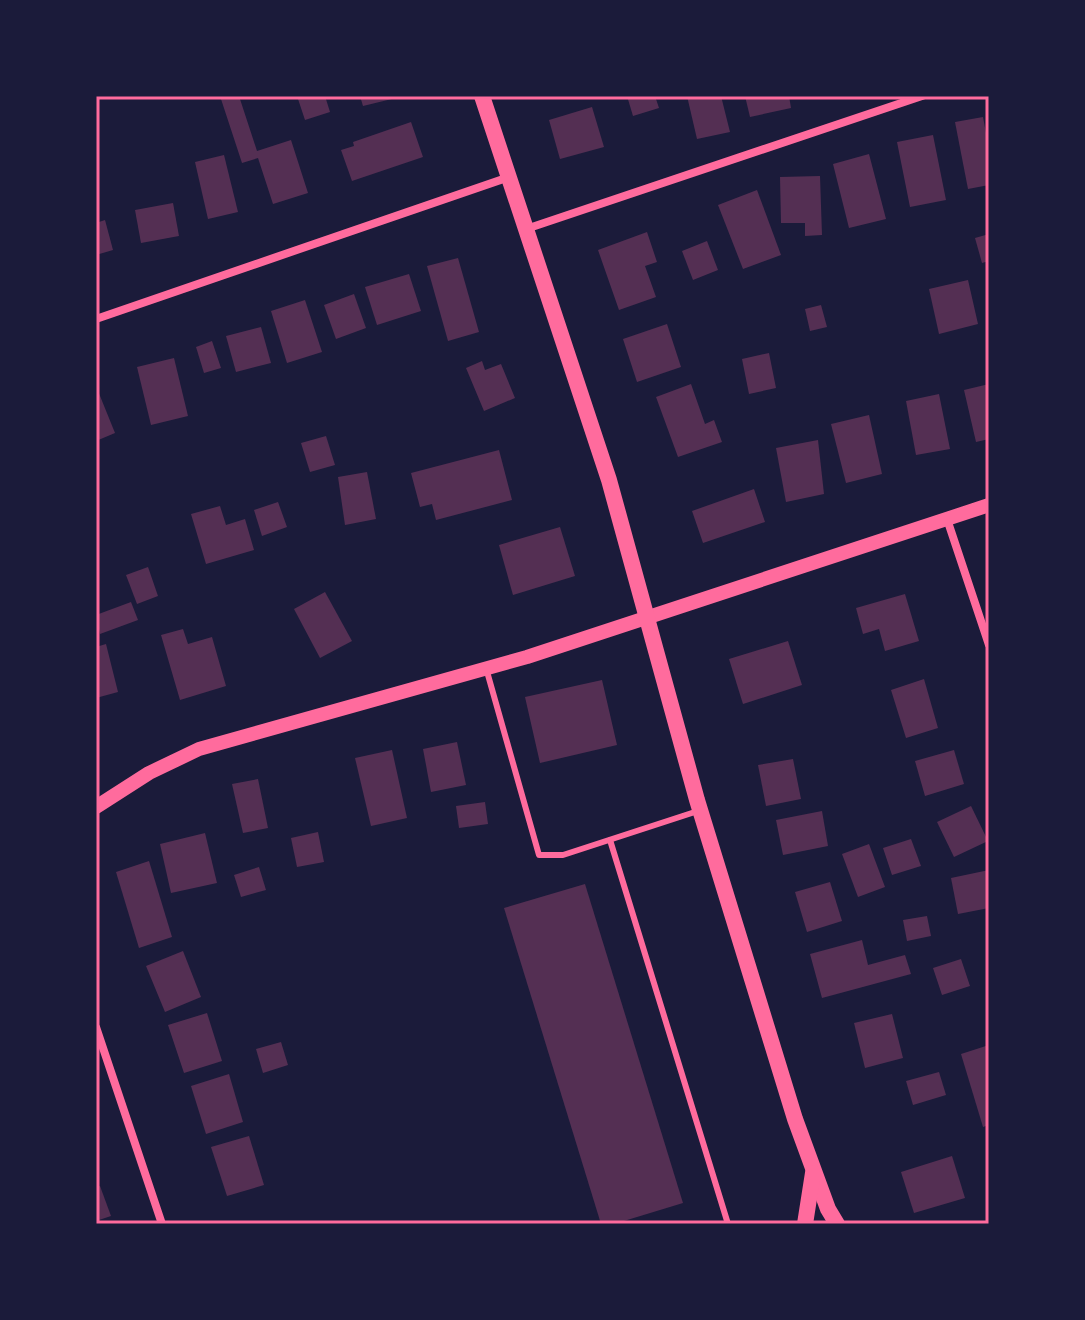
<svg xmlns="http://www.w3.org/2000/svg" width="1085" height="1320" font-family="'Roboto Serif',serif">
<rect width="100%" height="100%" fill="#1b1b3a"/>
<g fill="#542f53">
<path d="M220,96h19l18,55 34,-11 17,53 -35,11 -15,-46 -16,5z"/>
<path d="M297,96h28l5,16 -25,8z"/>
<path d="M360,96h39l1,1 -37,9z"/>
<path d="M627,96h28l4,12 -26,8z"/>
<path d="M687,96h34l9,36 -33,7z"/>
<path d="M745,96h44l2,12 -41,9z"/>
<path d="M592,107l12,40 -44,12 -11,-39z"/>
<path d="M983,117l6,32v36l-21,4 -13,-67z"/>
<path d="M411,122l12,35 -71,24 -11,-31 13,-4 -1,-4z"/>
<path d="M933,135l13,65 -36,7 -13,-65z"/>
<path d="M869,154l17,65 -37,9 -16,-64z"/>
<path d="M224,155l14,57 -30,7 -13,-57z"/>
<path d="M820,176l2,59 -17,1v-13h-24l-1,-46z"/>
<path d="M757,190l24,65 -38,14 -25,-64z"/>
<path d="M173,203l6,33 -38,7 -6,-33z"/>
<path d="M105,220l8,30 -17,5v-32z"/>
<path d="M647,232l10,30 -12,4 11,31 -37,13 -21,-60z"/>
<path d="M989,234v27l-7,2 -7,-25z"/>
<path d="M707,241l11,29 -25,10 -11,-29z"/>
<path d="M458,258l21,74 -31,9 -21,-75z"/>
<path d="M409,274l12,37 -44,14 -12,-38z"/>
<path d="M968,280l10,44 -39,10 -10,-45z"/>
<path d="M354,294l12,34 -30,11 -12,-34z"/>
<path d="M305,300l17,52 -35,11 -16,-52z"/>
<path d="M821,305l6,22 -17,4 -5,-22z"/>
<path d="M667,324l14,43 -44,15 -14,-43z"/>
<path d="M261,327l10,36 -35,9 -10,-36z"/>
<path d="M212,341l9,27 -17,5 -8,-26z"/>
<path d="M769,353l7,35 -27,6 -7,-35z"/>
<path d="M174,358l14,58 -37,9 -14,-58z"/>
<path d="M482,361l3,9 16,-6 14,34 -31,13 -18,-43z"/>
<path d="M691,384l14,40 9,-4 8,22 -44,15 -22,-60z"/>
<path d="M989,384v55l-13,3 -12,-52z"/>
<path d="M96,386l19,47 -19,8z"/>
<path d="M939,394l11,55 -34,6 -10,-54z"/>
<path d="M869,415l13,59 -36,9 -15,-59z"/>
<path d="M326,436l9,29 -25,7 -9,-29z"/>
<path d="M818,440l6,54 -38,8 -10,-54z"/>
<path d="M499,450l13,50 -76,20 -4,-16 -12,3 -9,-34z"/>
<path d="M367,472l9,47 -31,6 -7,-48z"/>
<path d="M754,489l11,33 -62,21 -11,-32z"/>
<path d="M278,502l9,25 -25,9 -8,-26z"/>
<path d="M220,506l6,19 19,-6 9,31 -48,14 -15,-50z"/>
<path d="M560,527l15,49 -62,19 -14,-50z"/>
<path d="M148,567l10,29 -21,8 -11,-29z"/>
<path d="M325,592l27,49 -32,17 -26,-49z"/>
<path d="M905,594l14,47 -34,10 -6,-22 -16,5 -7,-26z"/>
<path d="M131,602l7,18 -38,14 -4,-19z"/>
<path d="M183,629l5,15 24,-7 14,49 -46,14 -19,-65z"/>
<path d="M788,641l14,44 -59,19 -14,-45z"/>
<path d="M106,644l12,48 -22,6v-51z"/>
<path d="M924,679l14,49 -32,10 -15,-48z"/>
<path d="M602,680l15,65 -77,18 -15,-66z"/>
<path d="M457,742l9,43 -35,7 -8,-43z"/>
<path d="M392,750l15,68 -36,8 -16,-68z"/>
<path d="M954,750l10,34 -39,12 -10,-35z"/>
<path d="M793,759l8,40 -35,7 -8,-41z"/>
<path d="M258,779l10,49 -25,5 -11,-49z"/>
<path d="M485,802l3,22 -29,4 -3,-22z"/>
<path d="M971,806l17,35 -34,16 -17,-35z"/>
<path d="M822,811l6,35 -45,9 -7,-35z"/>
<path d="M318,832l6,30 -27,5 -6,-29z"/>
<path d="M205,833l12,50 -46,10 -11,-49z"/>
<path d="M911,839l10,27 -29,9 -9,-27z"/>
<path d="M869,844l16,43 -27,10 -16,-43z"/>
<path d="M149,861l23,76 -33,11 -23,-76z"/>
<path d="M259,867l7,23 -25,7 -7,-22z"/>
<path d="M989,870v38l-31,6 -7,-36z"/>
<path d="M830,882l12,39 -35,11 -12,-40z"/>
<path d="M585,884l98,319 -69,21h-13l-97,-316z"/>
<path d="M927,916l4,20 -24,5 -4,-21z"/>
<path d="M862,940l6,25 37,-10 6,19 -89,24 -12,-44z"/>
<path d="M183,951l18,46 -36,15 -19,-46z"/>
<path d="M961,959l9,27 -28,9 -9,-27z"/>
<path d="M207,1013l15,48 -38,12 -16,-48z"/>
<path d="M892,1014l11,44 -38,10 -11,-45z"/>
<path d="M281,1042l7,23 -25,8 -7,-24z"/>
<path d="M989,1045v80l-6,2 -22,-73z"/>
<path d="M939,1072l7,23 -33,10 -7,-24z"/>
<path d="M229,1074l14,48 -37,12 -15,-48z"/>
<path d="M249,1136l15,49 -37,11 -16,-49z"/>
<path d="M952,1156l13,42 -51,15 -13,-41z"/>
<path d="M100,1186l11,30 -15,5v-34z"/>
</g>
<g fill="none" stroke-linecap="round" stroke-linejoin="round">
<g stroke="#ff6b9d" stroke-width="6">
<path d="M486,668l53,187h24l135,-44"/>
<path d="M610,840l118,384"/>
</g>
<g stroke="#ff6b9d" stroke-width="8">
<path d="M526,229l396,-133"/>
<path d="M96,319l413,-142"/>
<path d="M947,519l42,126"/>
<path d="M96,1027l66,197"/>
</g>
<path stroke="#ff6b9d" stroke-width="14" d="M96,807l53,-34 50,-24 328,-92 462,-152"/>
<g stroke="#ff6b9d" stroke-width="16">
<path d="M482,96l127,384 88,320 98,319 33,90 9,15"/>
<path d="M805,1224l8,-51"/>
</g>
</g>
<rect width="1085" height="1320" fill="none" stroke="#1b1b3a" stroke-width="196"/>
<rect x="98" y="98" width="889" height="1124" fill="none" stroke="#ff6b9d" stroke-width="3"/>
</svg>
